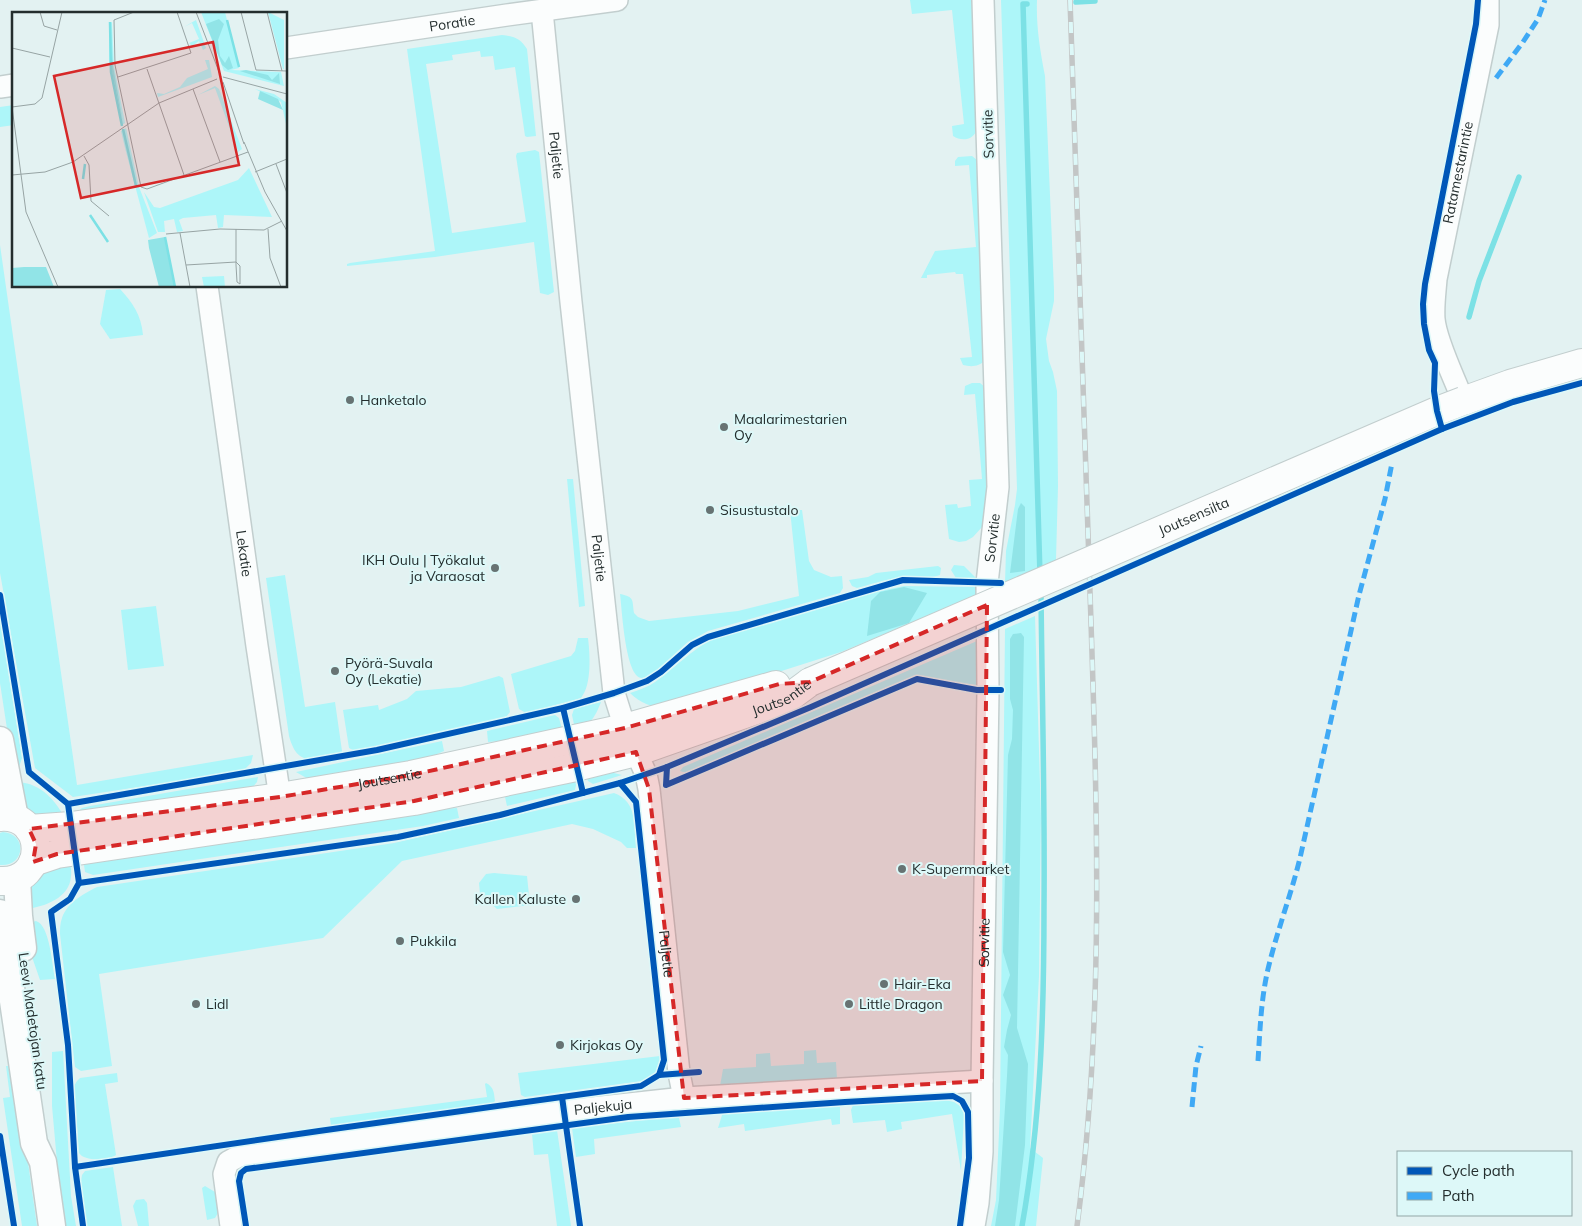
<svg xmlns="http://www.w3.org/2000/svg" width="1582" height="1226" font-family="Mulish,sans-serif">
<rect width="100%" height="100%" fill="#e3f2f2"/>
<g fill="#adf6f9">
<path d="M910,0h63l4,129c-3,11 -15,13 -24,7l-1,-10 12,-2 -12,-114 -40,4z"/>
<path d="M1001,0h36c-1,26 3,50 8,76l9,214v11l-8,38 3,22 4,11 4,19 1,95 -2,74 -51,23 1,-32 9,-46 2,-16z"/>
<path d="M502,35c12,1 19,4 25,14l9,87 -9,1 -2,-1 -10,-69 -20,3 -2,-14 -12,1 -1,-6 -28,4 1,5 -27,4 26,169 74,-11 -10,-66 1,-3 18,-3 4,2 15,140 -6,3 -8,-2 -6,-51 -99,15 -88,9v-2l3,-1 85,-12 -28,-202z"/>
<path d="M14,105v20l-14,2v-20z"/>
<path d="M972,156l5,4 1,4 7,196c-6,7 -14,7 -22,5l-3,-7 12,-1 -9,-83h-7l-1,-2 -28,3v3h-6l14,-27 41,-4 -7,-82 -14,1v-5l3,-4z"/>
<path d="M0,245l77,540 176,-30 -2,8 -8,8 -170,26 -38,-29 -35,-195z"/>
<path d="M120,289c13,14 21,26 23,46l-33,4 -10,-15 6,-34z"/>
<path d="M972,383h8l7,6 3,98 -5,29 -3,11 -9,10 -7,4 -7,1 -10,-3 -4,-34 12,-1 1,4 13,-2 -2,-26 13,-1 -7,-85 -11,1 1,-9z"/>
<path d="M567,479h6l12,127 -6,1z"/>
<path d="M790,510h12l7,51 5,9 17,7 11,-1 1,12 -3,5 -132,38c-6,4 -14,7 -20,11 -10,8 -35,36 -46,36 -17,0 -20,-70 -22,-84 15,3 12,6 14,19l4,4 11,4 89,-10 61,-15z"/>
<path d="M954,565l10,1 13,13 -21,-1 -5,-8z"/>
<path d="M938,566l3,2 -1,7c-11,5 -31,1 -44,3 -13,2 -27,7 -39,10l-5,-2 -3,-6 19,-3 8,-4z"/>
<path d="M285,575l20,132 30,-5 7,49 -1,3c-27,4 -43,15 -52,-18l-23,-158z"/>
<path d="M904,586l73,1 1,8 -137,57 -175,56c-14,-1 -25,-4 -36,-15 9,-3 18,-6 25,-11 23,-16 38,-35 65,-46l137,-40z"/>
<path d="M156,606l8,60 -36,4 -7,-60z"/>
<path d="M1035,616l6,202 -2,158 -9,172 13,10 -7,68h-45l5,-26 4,-90 5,-481z"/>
<path d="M0,620l22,138 -3,9 -6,1 -13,-85z"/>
<path d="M578,638h10c2,16 4,47 -7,60l-55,15 -7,-4 -8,-35 60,-18 4,-5z"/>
<path d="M977,641v44l-62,-8 -227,95h-5l-3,-1 3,-4z"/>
<path d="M499,676l4,2 7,34 -4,5 -151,34 -6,-3 -6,-38 35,-5 1,5 28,-11 9,-8 45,-4z"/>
<path d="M601,702c-6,15 -10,23 -26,27l-3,-14 2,-6z"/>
<path d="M555,715l4,3 4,15 -35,6 -40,3 -1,-11z"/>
<path d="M442,741l2,10 -36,16 -98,13 -14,-8z"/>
<path d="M606,771l16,4 -29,9 -5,-3 -3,-8z"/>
<path d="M574,775l2,10 -1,5 -68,16 -2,-9 37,-15z"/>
<path d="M258,777l-1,5 -10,12 -170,18 5,-4 8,-2z"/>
<path d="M14,782c22,-1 38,14 48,31 -6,2 -14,6 -20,5 -18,-2 -22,-22 -28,-36z"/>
<path d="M614,793c24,9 20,33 22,55h-9l-6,-6 -28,-13 -21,-5 -170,37 -79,77 -224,36 13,92 -31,5 -6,-4 -15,-133c0,-5 0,-11 2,-16 5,-15 21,-24 35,-31l297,-44z"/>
<path d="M457,808l2,10 -36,8 -330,49 -8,-3 -2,-14 319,-47z"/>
<path d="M3,832c25,2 22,35 -3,33v-32z"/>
<path d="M70,860c0,5 2,11 1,16 -1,22 -27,31 -45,33 3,-37 13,-35 44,-49z"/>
<path d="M494,873l33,3 3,29 -33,4 -17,-15 -1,-11 7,-9z"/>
<path d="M36,921c14,4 16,44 19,58l-15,1 -9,-26 -4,-31z"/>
<path d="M816,1050l1,13 19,-1 1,17 -117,7 3,-17 33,-2v-13l14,-1 1,13 33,-2v-13z"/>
<path d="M63,1051l8,145 5,30h-10l-9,-64 -5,-56v-54z"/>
<path d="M660,1056c-1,16 -5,18 -18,25l-117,16 -4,-2 -3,-22z"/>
<path d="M6,1066h2l11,33 18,127h-15l-19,-128 7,-1z"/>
<path d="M117,1073l1,9 -13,2 11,71c-8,5 -31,7 -37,-2l-5,-67 3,-5 3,-3z"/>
<path d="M486,1083c8,4 8,10 9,18l-2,2 -162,23 -1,-8 157,-21 -2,-13z"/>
<path d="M945,1100l9,2 9,6 1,7 -3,56 -9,-57 -51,8 1,7 -15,3 -2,-12 -32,3 -2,-13 2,-5z"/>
<path d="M840,1106v18l-8,1 -1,-6 -86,12 -1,-7 -26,4 5,-16z"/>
<path d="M672,1117l7,1 2,9 -87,12 1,15 -19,3 -4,-29z"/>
<path d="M557,1130l14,96h-14l-9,-72 -14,1 -2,-21z"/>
<path d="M113,1167l9,59h-36l-5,-45 1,-6 3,-4z"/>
<path d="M205,1186l10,6 3,21 -3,5 -8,2 -5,-32z"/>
<path d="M144,1199l3,4 2,23h-11l-5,-20 3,-6z"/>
</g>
<g fill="#91e4e7">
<path d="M1021,503l4,4v64l-15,2 8,-64z"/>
<path d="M904,587l23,6 -18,30 -42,13 4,-35 9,-9z"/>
<path d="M1021,633l3,4 -7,391 11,36 -3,81 -10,81h-20l4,-26 8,-124 1,-21 -4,-8 3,-17 4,-15 -8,-20 7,-20 -7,-23 5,-197 4,-16 1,-29 -3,-11v-60l3,-5z"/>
</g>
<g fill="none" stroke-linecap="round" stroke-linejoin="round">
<g stroke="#7ce1e5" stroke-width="5.5">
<path d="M1076,2l19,-1"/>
<path d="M1027,4h-4l17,571"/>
<path d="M1469,317l10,-36 40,-104"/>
<path d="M1022,1226c19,-106 22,-213 22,-320 1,-105 -2,-210 -3,-314"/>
</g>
<defs>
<g id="minor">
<path id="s1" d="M542,11l29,291 43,391 11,35 21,46 3,15 30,284 5,25"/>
<path id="s2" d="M286,48l221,-33 110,-15"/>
<path d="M0,87l14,-2"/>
<path id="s3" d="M207,286l50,360 25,165"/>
<path id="s4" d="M1463,401c-8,-22 -27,-59 -29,-82 -1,-13 1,-27 2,-40l52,-254v-25"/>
<path id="s5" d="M231,1226l-7,-52 4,-12 11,-6 326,-45 119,-13 298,-17"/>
<path id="s6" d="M974,1226l4,-23 4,-51v-71l6,-391 -1,-107 11,-96 -15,-487"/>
</g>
<g id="tertiary">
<path d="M0,740l15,78"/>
<path d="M17,879l2,37 4,32"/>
<path d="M0,913l34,230 9,19 9,64"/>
</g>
<g id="secondary">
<path d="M1463,401l47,-17 72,-21"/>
<path d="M0,817c47,-4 48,67 0,64"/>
<path id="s7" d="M29,829l42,-3 209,-29 131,-22 214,-47 151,-43"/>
<path id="s8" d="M33,862l24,-8 357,-53 162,-34 60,-15 151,-53 23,-17"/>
</g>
</defs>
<use href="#minor" stroke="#c2cece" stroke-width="24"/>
<use href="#tertiary" stroke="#c2cece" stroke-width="29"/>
<use href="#secondary" stroke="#c2cece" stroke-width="30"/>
<use href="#minor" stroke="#fbfdfd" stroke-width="21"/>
<use href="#tertiary" stroke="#fbfdfd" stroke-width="26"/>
<use href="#secondary" stroke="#fbfdfd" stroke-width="28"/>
<defs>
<path id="rail" d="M1070,0c7,197 13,394 20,592 7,211 15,423 -13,634"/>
</defs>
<use href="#rail" stroke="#c3c6c6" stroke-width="5.5"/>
<use href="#rail" stroke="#ddf8f8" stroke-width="4" stroke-dasharray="11" stroke-linecap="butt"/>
<defs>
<g id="secondary-bridge">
<path id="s9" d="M810,682l627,-271 26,-10"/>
</g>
</defs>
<use href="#secondary-bridge" stroke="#c2cece" stroke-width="30" stroke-linecap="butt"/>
<use href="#secondary-bridge" stroke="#fbfdfd" stroke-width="28"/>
<g stroke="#3fa9f5" stroke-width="5" stroke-dasharray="10 5" stroke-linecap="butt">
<path d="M1496,78l27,-36 15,-23 7,-19"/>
<path d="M1258,1061c2,-31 3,-62 10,-92 9,-38 23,-74 32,-111l59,-263 26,-96 7,-36"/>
<path d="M1192,1107l4,-41 5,-20"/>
</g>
<defs>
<g id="cycleway">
<path d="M1442,429l-5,-18 -3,-20 1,-28 -6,-13 -5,-26 -1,-20 2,-20 51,-260 2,-24"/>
<path d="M0,595l29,177 39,32 11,79 -9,16 -19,13 17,133 7,122 8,59"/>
<path d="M563,708l20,85"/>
<path d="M667,767l-1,18 251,-106 60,11h24"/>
<path d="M620,783l16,19 28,258 -5,15"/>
<path d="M68,804l309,-54 186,-42 51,-15 33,-12 14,-9 31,-27 16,-8 195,-57 98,3"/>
<path d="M79,883l319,-46 102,-22 120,-32 47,-16 144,-60 631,-278 71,-27 69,-19"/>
<path d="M562,1097l18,129"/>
<path d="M0,1136l14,90"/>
<path d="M75,1167l244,-36 322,-45 18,-11 40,-3"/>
<path d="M246,1226l-7,-45 2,-8 5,-4 382,-52 217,-15 108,-6 9,5 6,11 1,46 -9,68"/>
</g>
</defs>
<use href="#cycleway" stroke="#ddf8f8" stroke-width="9"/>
<use href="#cycleway" stroke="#0057b8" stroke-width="6"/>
</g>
<path fill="#d62828" fill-opacity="0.2" stroke="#d62828" stroke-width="4" stroke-dasharray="10 6" stroke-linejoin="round" d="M987,605l-5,476 -298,17 -35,-309 -13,-37 -222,49 -357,53 -24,8 3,-18 -7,-15 251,-32 131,-22 214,-47 154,-44 31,-2z"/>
<g fill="#677373" stroke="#ddf8f8" stroke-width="2">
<circle cx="350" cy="400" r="5"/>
<circle cx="724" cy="427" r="5"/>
<circle cx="710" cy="510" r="5"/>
<circle cx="495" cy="568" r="5"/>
<circle cx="335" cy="671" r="5"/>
<circle cx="902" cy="869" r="5"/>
<circle cx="576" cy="899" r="5"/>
<circle cx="400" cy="941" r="5"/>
<circle cx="884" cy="984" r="5"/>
<circle cx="196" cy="1004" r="5"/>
<circle cx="849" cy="1004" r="5"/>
<circle cx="560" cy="1045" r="5"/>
</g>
<g text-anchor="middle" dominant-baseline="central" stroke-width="4" stroke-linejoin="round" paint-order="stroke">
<g font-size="14" fill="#242e2e" stroke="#ddf8f8">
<text stroke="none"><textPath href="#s2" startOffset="168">Poratie</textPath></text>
<text transform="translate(988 134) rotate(-92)">Sorvitie</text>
<text stroke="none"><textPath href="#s1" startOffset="145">Paljetie</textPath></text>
<text stroke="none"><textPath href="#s4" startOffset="236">Ratamestarintie</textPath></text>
<text stroke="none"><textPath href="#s9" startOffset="418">Joutsensilta</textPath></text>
<text stroke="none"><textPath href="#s6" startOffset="689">Sorvitie</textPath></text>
<text stroke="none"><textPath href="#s3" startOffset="270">Lekatie</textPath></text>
<text stroke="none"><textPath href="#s1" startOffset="550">Paljetie</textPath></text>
<text stroke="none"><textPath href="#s8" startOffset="769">Joutsentie</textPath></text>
<text stroke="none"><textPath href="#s7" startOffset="364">Joutsentie</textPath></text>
<text stroke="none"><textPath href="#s6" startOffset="284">Sorvitie</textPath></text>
<text stroke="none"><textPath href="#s1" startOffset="954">Paljetie</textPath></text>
<text transform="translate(33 1021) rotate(82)">Leevi Madetojan katu</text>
<text stroke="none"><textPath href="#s5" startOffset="445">Paljekuja</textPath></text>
</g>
<g font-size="14" fill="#242e2e" stroke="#ddf8f8" text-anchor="start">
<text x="360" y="400">Hanketalo</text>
<text x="734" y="419">Maalarimestarien<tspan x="734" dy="16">Oy</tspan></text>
<text x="720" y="510">Sisustustalo</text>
<text x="485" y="560" text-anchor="end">IKH Oulu | Työkalut<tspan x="485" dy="16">ja Varaosat</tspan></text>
<text x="345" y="663">Pyörä-Suvala<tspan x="345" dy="16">Oy (Lekatie)</tspan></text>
<text x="912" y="869">K-Supermarket</text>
<text x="566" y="899" text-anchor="end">Kallen Kaluste</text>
<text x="410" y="941">Pukkila</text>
<text x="894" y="984">Hair-Eka</text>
<text x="206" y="1004">Lidl</text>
<text x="859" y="1004">Little Dragon</text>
<text x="570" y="1045">Kirjokas Oy</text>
</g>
</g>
<g transform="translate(12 12)">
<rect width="275" height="275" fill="#e3f2f2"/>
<path d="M189,0h24l14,56 -8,2 50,2 3,14 -60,-15zM256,0l16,8v49h-1zM184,8l10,28 -3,2 -4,-9 -7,5 -3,-3 10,-4 -7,-16 -8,4zM100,10l2,44 11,57 -3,2 -13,-64v-37zM193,48h4l3,17 -54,20 -1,-4 7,1 16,-7 7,-9 21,-9zM203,74l4,3 23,60 -8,6 4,-4 -23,-63 -17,7zM243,77l19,5 13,9v25l-6,-26zM114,116l13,59 18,46 -8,5 -24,-90 -4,-17zM237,156l23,49 -48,-2 -1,12 -5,1 -2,-13 -33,3 -4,2 4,11 -6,1 -3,-13 -10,2 1,11h-7l-14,-40 10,15 6,1 78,-28zM212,264l1,11h-21l-2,-10z" fill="#adf6f9"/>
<path d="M207,7l5,5 -6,16 2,16 5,7 4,-7 4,12 -5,2 -6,-5 -16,-41zM99,10l2,44 10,57 -11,-51zM234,58l22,5 4,5 7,-7 1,11 -40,-13zM248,79l18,8 5,11 -25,-11zM153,225v1l10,49h-16l-10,-39 -1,-8zM12,255h22l8,20h-42v-19z" fill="#91e4e7"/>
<path fill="none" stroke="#7ce1e5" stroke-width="2.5" d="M215,8l12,47M98,10l1,50 11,54M111,117l13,57M71,167l2,-15M78,203l18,27M153,225l10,50"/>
<path fill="none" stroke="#97a4a4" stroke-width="1" d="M28,0l4,14 13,4M122,0l-20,8 1,45 26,122 6,2 101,-37M184,0l25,65M229,0l15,58 31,1M255,0l15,59M0,36l38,9M135,57l37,106M106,65l73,-24 -14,-41M211,65l64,17M211,70l21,62M181,77l27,73M0,95l14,105 32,75M0,95l23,-3 7,-6 20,-86M232,130l21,50 22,39M72,144l5,9 2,36 18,15M264,152l11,29M243,160l32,-13M0,163l33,-3 28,-10 86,-59 58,-24M224,217v36l1,17 3,2v-18l-4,-4M256,217l2,29 11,29M168,221l10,54M154,222l54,-5 44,1 18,-9M174,253l50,-3"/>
<path fill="#d62828" fill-opacity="0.15" stroke="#d62828" stroke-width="2.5" d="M201,30l26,123 -158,33 -27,-122z"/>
<rect width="275" height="275" fill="none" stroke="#242e2e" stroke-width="2.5"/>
</g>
<rect x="1397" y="1151" width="175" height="65" fill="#ddf8f8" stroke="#93a7a7"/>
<rect x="1407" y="1167" width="25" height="8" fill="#0057b8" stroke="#93a7a7"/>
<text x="1442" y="1176" font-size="15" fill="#242e2e">Cycle path</text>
<rect x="1407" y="1192" width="25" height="8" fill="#3fa9f5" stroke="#93a7a7"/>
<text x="1442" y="1201" font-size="15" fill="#242e2e">Path</text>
</svg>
